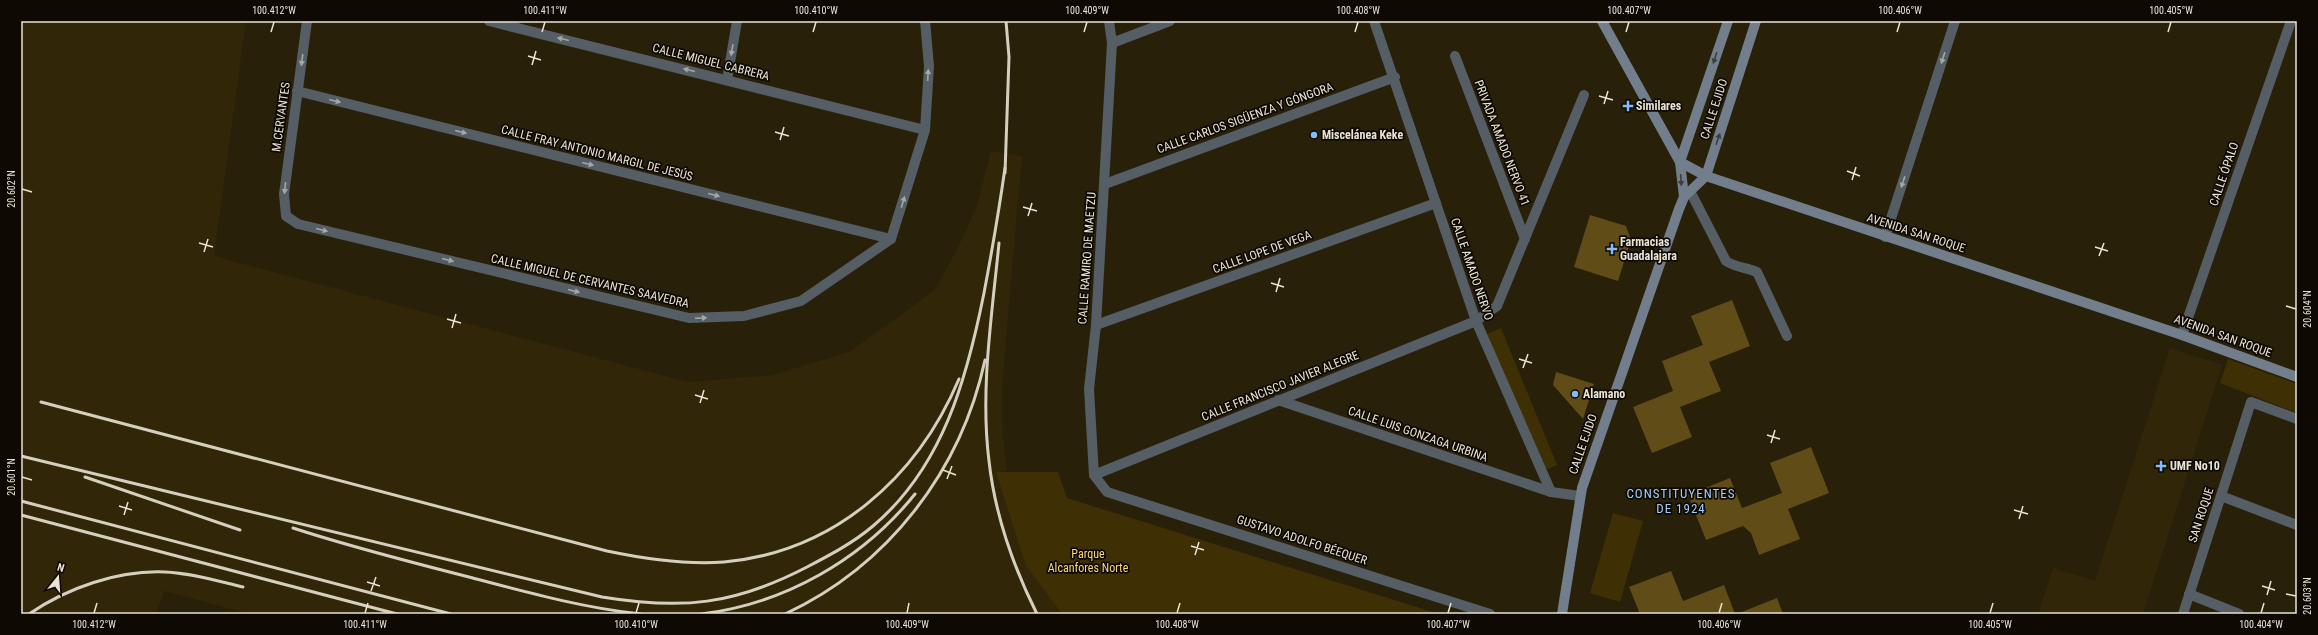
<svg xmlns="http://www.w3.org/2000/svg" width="2318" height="635" font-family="'Roboto Condensed',sans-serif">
<rect width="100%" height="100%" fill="#282009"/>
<g fill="#312607">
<path d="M21,21h225l-32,235 474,126 84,-7 77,-23 60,-43 27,-21 24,-45 17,-38 14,-54 31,5 -20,230v41l5,44 -10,1 29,94 36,48h-813l-85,-23 -8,23h-135z"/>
<path d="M2170,348l52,17 -79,249h-97l-7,-2 14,-44 42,13z"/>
</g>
<g fill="#3e3004">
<path d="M1501,328l56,137 -12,5 -58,-136z"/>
<path d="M2228,359l69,25v29l-77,-30z"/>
<path d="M996,472h62l9,26 372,116h-377l-36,-48z"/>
<path d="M1613,513l30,8 -23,81 -30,-9z"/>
</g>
<g fill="#5f4c17">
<path d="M1590,215l36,11 5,14 -13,41 -44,-14z"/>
<path d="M1732,300l18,46 -41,16 12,29 -41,16 12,30 -40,16 -19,-46 40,-16 -11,-30 41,-16 -12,-29z"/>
<path d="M1556,372l38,12 -11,35 -30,-34z"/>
<path d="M1811,447l18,46 -41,16 12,30 -41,16 -8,-22 -8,-7 -37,14 -18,-45 42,-17 12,30 40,-15 -12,-30z"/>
<path d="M1671,571l12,30 41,-16 11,29h-95l-11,-27z"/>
<path d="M1777,598l6,16h-44v-1z"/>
</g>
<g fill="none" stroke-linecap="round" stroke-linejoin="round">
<g stroke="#555d65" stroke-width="10">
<path d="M307,21l-23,173 2,22 12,8 391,94 55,-2 57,-15 90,-62 34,-109 4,-64 -4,-45"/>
<path d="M489,21l436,109"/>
<path d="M1109,21l3,22 -16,282 -7,64 5,86 13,17 383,122"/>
<path d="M1374,21l102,300 75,171"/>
<path d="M1112,43l58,-22"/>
<path d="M1455,56l70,183"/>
<path d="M727,80l10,-59"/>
<path d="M297,91l594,148"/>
<path d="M1105,184l290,-107"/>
<path d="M1690,191l36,70c10,7 20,6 31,11l30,64"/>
<path d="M1885,237l70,-216"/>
<path d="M1096,325l340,-122"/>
<path d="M2182,335l109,-314"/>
<path d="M1278,400l273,92 29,4"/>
<path d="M1094,475l382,-154 21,-15 87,-211"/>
<path d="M2221,496l76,29"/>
<path d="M2189,594l50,20"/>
<path d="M2183,614l68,-212 46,17"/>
</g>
<g stroke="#727e8c" stroke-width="10">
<path d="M1602,21l78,141 26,14 476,159 115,42"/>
<path d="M1684,197l-4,-35 48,-141"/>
<path d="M1562,614l20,-126 97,-279 5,-12 22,-21 50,-155"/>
</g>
<g stroke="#d5cfc0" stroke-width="3">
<path d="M1005,173l4,-116 -3,-36"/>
<path d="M999,243c-7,72 -19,147 -10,218 6,54 24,105 48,153"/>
<path d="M41,402l566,149c38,8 78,14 117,11 110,-10 193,-84 235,-183"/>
<path d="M21,456l581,141c80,13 132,8 205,-30 23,-12 46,-24 66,-41 70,-59 94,-148 111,-233 8,-42 15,-83 21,-125"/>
<path d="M85,477l155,53"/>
<path d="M21,501l430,113"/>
<path d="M21,515l376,99"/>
<path d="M293,528c58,19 117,34 176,49 57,15 114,31 172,37"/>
<path d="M29,614c38,-26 89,-44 136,-42 26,1 52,9 78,15"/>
<path d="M701,614c83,-10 161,-54 214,-120"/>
<path d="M785,614c103,-48 176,-143 200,-254"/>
</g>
</g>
<defs><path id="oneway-solid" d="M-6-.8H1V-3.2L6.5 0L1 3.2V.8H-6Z"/></defs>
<g fill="#a6a7a3">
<use href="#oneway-solid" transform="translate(563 39) rotate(-166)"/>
<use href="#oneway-solid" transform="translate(732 50) rotate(100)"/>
<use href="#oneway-solid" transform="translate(1943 58) rotate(108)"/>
<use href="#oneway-solid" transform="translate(302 60) rotate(98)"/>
<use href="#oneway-solid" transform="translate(689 70) rotate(-166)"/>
<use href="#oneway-solid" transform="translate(928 75) rotate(-87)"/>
<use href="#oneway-solid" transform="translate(335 101) rotate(14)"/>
<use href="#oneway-solid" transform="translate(461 132) rotate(14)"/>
<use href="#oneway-solid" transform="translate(588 164) rotate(14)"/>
<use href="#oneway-solid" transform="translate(1903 182) rotate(108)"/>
<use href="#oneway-solid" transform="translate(285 188) rotate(96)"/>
<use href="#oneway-solid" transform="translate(714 195) rotate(14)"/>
<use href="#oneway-solid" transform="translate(903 202) rotate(-73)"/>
<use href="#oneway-solid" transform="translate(322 230) rotate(14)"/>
<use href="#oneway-solid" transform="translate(448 260) rotate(14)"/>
<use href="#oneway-solid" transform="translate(574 291) rotate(14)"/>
<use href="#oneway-solid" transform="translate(701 318) rotate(-3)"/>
</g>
<g fill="#3b3e41">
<use href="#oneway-solid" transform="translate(1715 58) rotate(108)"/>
<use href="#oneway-solid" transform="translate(1718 139) rotate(-71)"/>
<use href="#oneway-solid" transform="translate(1681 180) rotate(86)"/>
</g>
<path fill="none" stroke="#e9e4d6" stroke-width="1.5" d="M271,32l3,-10M542,32l3,-10M813,32l3,-10M1084,32l3,-10M1355,32l3,-10M1626,32l3,-10M1897,32l3,-10M2168,32l3,-10M528,56l13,4M532,65l4,-14M1599,96l14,4M1604,104l4,-13M775,132l14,4M780,140l4,-13M1847,171l13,5M1852,180l4,-13M22,189l10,3M1023,207l14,4M1028,216l4,-13M199,243l14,4M2095,247l13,4M204,252l4,-13M2099,256l5,-13M1271,283l13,4M1276,292l4,-14M2286,306l10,3M447,319l14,4M452,328l4,-14M1519,359l13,4M1523,368l5,-14M695,395l13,4M700,403l4,-13M1767,435l13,4M1771,443l4,-13M943,470l13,5M22,477l10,3M947,479l5,-13M119,506l13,4M2014,510l14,4M124,515l4,-13M2019,519l4,-13M1191,546l13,4M1195,555l4,-13M367,582l13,4M2262,586l13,4M371,591l5,-14M2286,594l10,2M2267,595l4,-14M94,613l3,-10M365,613l3,-10M636,613l3,-10M907,613l2,-10M1177,613l3,-10M1448,613l3,-10M1719,613l3,-10M1990,613l3,-10M2261,613l3,-10"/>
<g fill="#83bcfa" stroke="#0e0a03" stroke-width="1.5">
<path d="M1626 100h4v4h4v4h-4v4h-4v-4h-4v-4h4z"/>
<circle cx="1314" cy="135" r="4"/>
<path d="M1610 243h4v4h4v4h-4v4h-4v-4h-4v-4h4z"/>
<circle cx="1575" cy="394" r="4"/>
<path d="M2159 460h4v4h4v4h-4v4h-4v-4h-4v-4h4z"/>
</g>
<g text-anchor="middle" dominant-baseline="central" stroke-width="3.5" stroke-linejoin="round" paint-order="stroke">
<g font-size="12" fill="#e9e4d6" stroke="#0e0a03">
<text transform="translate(711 62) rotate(14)">CALLE MIGUEL CABRERA</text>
<text transform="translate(1714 109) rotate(-72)">CALLE EJIDO</text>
<text transform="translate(281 117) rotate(-82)">M.CERVANTES</text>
<text transform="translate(1245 118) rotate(-20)">CALLE CARLOS SIGÜENZA Y GÓNGORA</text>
<text transform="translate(1502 143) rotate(69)">PRIVADA AMADO NERVO 41</text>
<text transform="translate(597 153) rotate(14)">CALLE FRAY ANTONIO MARGIL DE JESÚS</text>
<text transform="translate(2224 174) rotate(-71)">CALLE ÓPALO</text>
<text transform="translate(1916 233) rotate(18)">AVENIDA SAN ROQUE</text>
<text transform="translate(1262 252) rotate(-20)">CALLE LOPE DE VEGA</text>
<text transform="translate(1087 258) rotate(-86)">CALLE RAMIRO DE MAETZU</text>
<text transform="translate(1472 269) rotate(71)">CALLE AMADO NERVO</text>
<text transform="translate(590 281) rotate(13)">CALLE MIGUEL DE CERVANTES SAAVEDRA</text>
<text transform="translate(2223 336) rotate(20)">AVENIDA SAN ROQUE</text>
<text transform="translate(1280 386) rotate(-22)">CALLE FRANCISCO JAVIER ALEGRE</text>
<text transform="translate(1418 434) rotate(19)">CALLE LUIS GONZAGA URBINA</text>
<text transform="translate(1583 444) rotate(-71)">CALLE EJIDO</text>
<text transform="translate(2201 515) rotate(-72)">SAN ROQUE</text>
<text transform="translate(1302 540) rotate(18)">GUSTAVO ADOLFO BÉEQUER</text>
</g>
<g font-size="12" font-weight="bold" fill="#e9e4d6" stroke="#0e0a03" text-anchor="start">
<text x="1636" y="106">Similares</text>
<text x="1322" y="135">Miscelánea Keke</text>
<text x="1620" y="242">Farmacias<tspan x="1620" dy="14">Guadalajara</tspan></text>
<text x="1583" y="394">Alamano</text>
<text x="2170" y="466">UMF No10</text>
</g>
<g font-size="12" fill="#fad776" stroke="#0e0a03">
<text x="1088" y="554">Parque<tspan x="1088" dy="14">Alcanfores Norte</tspan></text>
</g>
<g font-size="13" letter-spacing="1" fill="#a2ccfb" stroke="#0e0a03">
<text x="1681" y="493">CONSTITUYENTES<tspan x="1681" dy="15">DE 1924</tspan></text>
</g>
</g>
<rect width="2318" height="635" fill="none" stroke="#0e0a03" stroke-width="44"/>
<g transform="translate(58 577) rotate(17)" stroke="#0e0a03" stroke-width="3" paint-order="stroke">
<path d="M0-3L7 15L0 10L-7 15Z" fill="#e9e4d6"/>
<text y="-6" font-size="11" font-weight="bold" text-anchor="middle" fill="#e9e4d6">N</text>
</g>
<rect x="22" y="22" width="2274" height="591" fill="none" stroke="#e9e4d6" stroke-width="1.5"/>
<g font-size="10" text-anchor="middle" fill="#e9e4d6">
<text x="274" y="14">100.412°W</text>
<text x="545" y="14">100.411°W</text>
<text x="816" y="14">100.410°W</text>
<text x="1087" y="14">100.409°W</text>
<text x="1358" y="14">100.408°W</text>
<text x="1629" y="14">100.407°W</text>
<text x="1900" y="14">100.406°W</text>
<text x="2171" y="14">100.405°W</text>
<text transform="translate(11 189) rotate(-90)" y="4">20.602°N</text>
<text transform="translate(2307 309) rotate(-90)" y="4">20.604°N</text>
<text transform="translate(11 477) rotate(-90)" y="4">20.601°N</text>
<text transform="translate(2307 596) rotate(-90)" y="4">20.603°N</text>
<text x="94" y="628">100.412°W</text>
<text x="365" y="628">100.411°W</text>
<text x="636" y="628">100.410°W</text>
<text x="907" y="628">100.409°W</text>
<text x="1177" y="628">100.408°W</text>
<text x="1448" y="628">100.407°W</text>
<text x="1719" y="628">100.406°W</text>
<text x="1990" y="628">100.405°W</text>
<text x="2261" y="628">100.404°W</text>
</g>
</svg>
